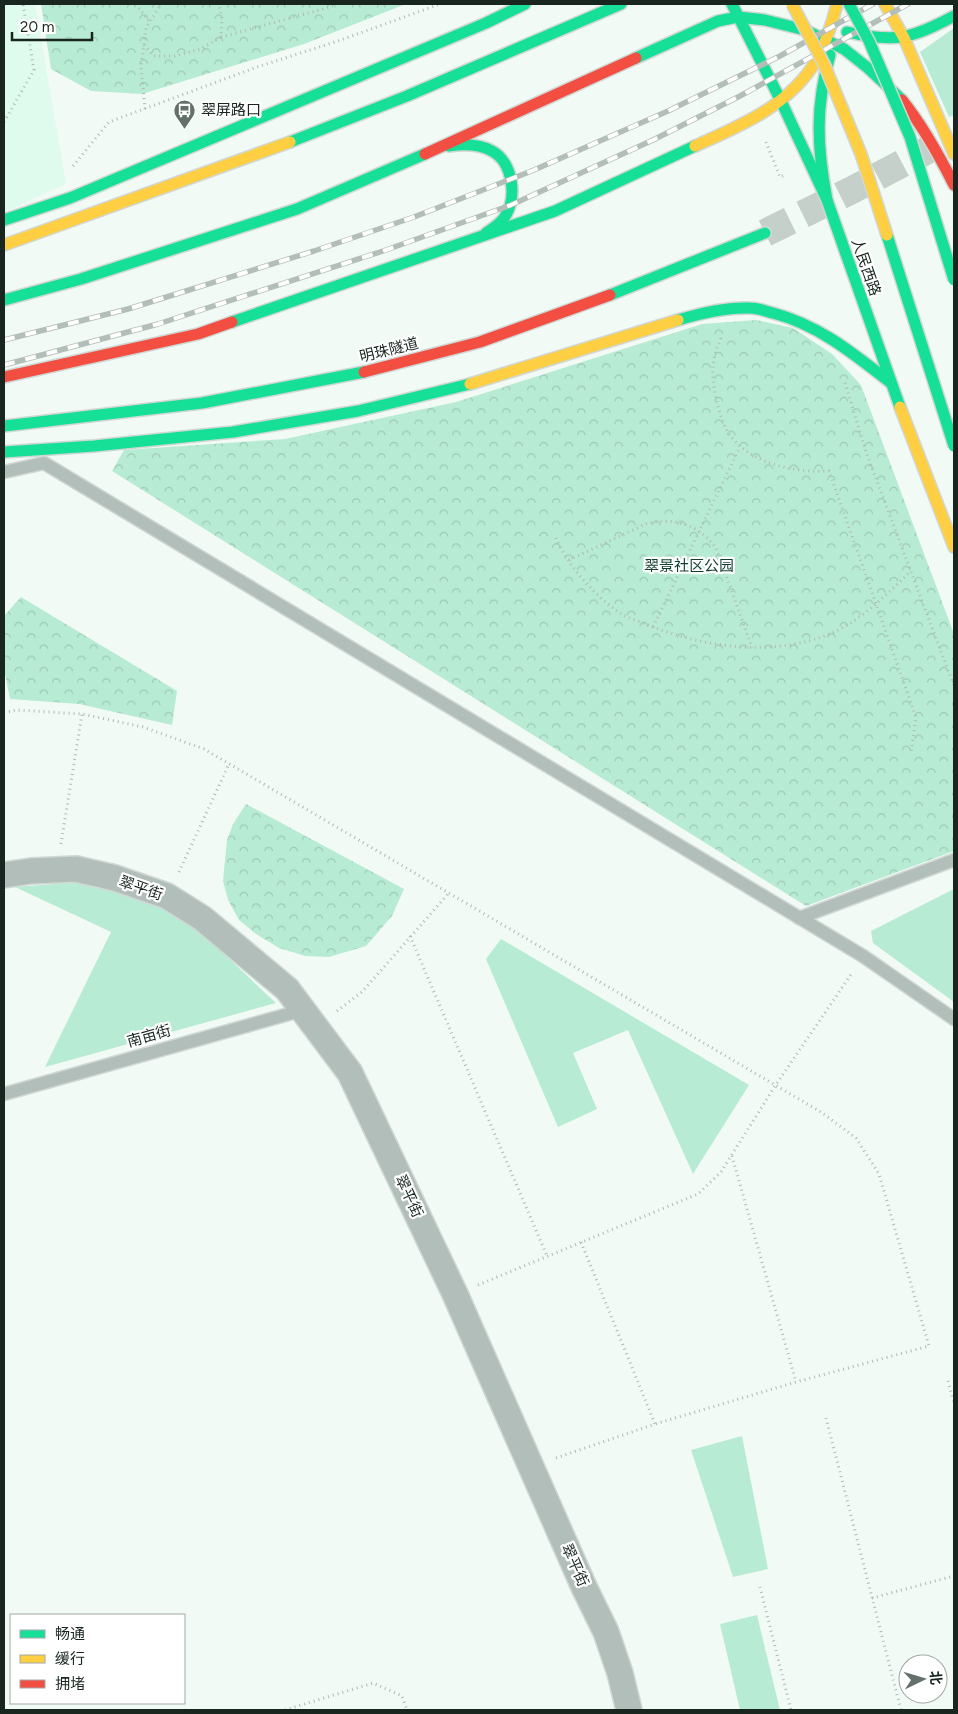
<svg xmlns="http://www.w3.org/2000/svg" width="958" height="1714" font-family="Figtree,'Noto Sans SC',sans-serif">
<defs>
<pattern id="park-crowns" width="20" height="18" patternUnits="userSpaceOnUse" patternTransform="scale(1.25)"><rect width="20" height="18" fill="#b8ebd3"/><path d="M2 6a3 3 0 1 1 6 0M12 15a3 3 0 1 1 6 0" fill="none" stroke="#9dc9b5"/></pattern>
</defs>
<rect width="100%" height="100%" fill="#f2faf6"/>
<path fill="#defbed" d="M4,4h31l31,180 -62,28z"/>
<g fill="#b8ebd3">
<path d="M954,28v87l-5,2 -29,-65z"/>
<path d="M80,882c27,7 56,12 81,24 40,21 81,66 115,97l-231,64 66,-135 -96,-45z"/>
<path d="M954,889v113l-81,-59 -2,-12z"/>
<path d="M501,939l248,146 -56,89 -65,-144 -55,23 24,56 -39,18 -72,-168z"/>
<path d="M742,1436l26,133 -35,8 -42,-127z"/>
<path d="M757,1615l23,95h-40l-20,-86z"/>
</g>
<g fill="url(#park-crowns)">
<path d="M41,4h365l-102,40 -162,50 -51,-3 -40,-22z"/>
<path d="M756,320l37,8 39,26 29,31 93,249v217l-148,55 -694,-435 12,-21 161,-11 171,-37 246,-78z"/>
<path d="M21,597l156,94 -5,34 -93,-21 -69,-5 -6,-30v-53z"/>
<path d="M246,804l158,85 -12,27 -26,30 -37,11 -24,-1 -26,-8 -23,-14 -17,-14 -11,-20 -5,-19 4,-41 6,-16z"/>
</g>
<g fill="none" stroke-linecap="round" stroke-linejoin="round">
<path stroke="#c6d0cb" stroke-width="28" stroke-dasharray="28 14" stroke-linecap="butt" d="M765,233l87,-43 85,-45"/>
<defs>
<g id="lane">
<path d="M4,472l40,-9 819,493 91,63"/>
<path d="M799,918l155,-58"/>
<path d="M4,1094l299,-84"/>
</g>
<path id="street" d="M4,875l27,-4 45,-2 39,9 52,18 35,22 85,71 63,84 105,221 129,293 22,45 14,41 9,37"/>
<g id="fast">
<path d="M732,4l49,97 46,99 73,207"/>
<path d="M847,32c48,11 64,7 107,-16"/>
<path d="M636,58l82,-37 20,-4 27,3 40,10 39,19 24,19 34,32"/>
<path d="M290,142l117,-46 214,-92"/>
<path d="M449,146c14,-2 30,-2 43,5 21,11 26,48 12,67 -4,6 -12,11 -18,15"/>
<path d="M827,200c-10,-52 -12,-94 3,-145"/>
<path d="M4,220l66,-22 416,-175 39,-19"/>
<path d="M610,295l155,-62"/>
<path d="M4,300l77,-21 216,-70 128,-55"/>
<path d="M678,320c23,-7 49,-13 72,-12 8,0 15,3 23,5 46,12 81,41 118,70"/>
<path d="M232,322l323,-111 140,-65"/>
<path d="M4,426l198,-23 162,-31"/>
<path d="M4,452l90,-6 139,-14 125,-21 112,-27"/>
</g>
<g id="slow">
<path d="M885,4l19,34 50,116"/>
<path d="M695,146c45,-20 94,-40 121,-85 10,-18 16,-37 21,-57"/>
<path d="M4,245l286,-103"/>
<path d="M470,384l208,-64"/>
<path d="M900,407l54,140"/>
</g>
<g id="jam">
<path d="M902,100c21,26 37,55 52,85"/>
<path d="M425,154l211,-96"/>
<path d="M364,372l116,-30 130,-47"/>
<path d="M4,377l194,-43 34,-12"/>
</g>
</defs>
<use href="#lane" stroke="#d0d7d4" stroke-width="15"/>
<use href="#street" stroke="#d0d7d4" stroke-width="28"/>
<use href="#fast" stroke="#d0d7d4" stroke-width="14"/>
<use href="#slow" stroke="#d0d7d4" stroke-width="14"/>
<use href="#jam" stroke="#d0d7d4" stroke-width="14"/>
<g stroke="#b1b9b5" stroke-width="3" stroke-dasharray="1 4" stroke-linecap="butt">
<path d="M136,4l13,17"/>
<path d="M221,37l106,-29 9,-4"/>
<path d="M144,45l10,11h21l26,-7 20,-12 1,-18 -3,-15"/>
<path d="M145,109l-4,-42 5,-39 15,-24"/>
<path d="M4,122l30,-52 -11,-66"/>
<path d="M766,142l14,35 5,-2"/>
<path d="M73,166l36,-44 148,-55 81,-26 102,-37"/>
<path d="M721,338c-10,23 -10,35 -5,60 3,12 6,25 13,36 21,30 66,39 100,37l87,246 -5,35"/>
<path d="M845,383l21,69 88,234"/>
<path d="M556,538c11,28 42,61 67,77 8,4 17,7 25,10 55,22 122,32 179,10 33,-13 59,-40 84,-64"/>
<path d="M569,560l79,-37c27,-6 54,3 69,27l35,98"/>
<path d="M653,627l87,-180"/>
<path d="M4,713l12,-3 66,4 61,13 61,22 617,363 35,26 23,36 50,172 -133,36 -141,42"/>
<path d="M61,844l21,-130"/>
<path d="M179,872l50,-108"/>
<path d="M410,936l137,320"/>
<path d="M337,1011l25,-19 86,-98"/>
<path d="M732,1156l64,226"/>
<path d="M478,1285l220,-91 23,-22 54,-86 77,-113"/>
<path d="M948,1381l6,22"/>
<path d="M826,1418l75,292"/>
<path d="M556,1458l99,-34 -74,-182"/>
<path d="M760,1587l31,123"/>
<path d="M872,1598l82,-22"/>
<path d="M285,1710l88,-27 29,13 5,14"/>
</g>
<use href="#lane" stroke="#b2beba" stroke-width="12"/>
<use href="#street" stroke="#b2beba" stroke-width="25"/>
<use href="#fast" stroke="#16e098" stroke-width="11"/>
<use href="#slow" stroke="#ffcf43" stroke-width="11"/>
<use href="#jam" stroke="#f24e42" stroke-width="11"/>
<defs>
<g id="rail">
<path d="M4,340l124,-31 186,-58 100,-34 120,-47 134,-59 112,-55 93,-52"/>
<path d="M4,365l154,-41 228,-74 125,-45 142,-65 87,-44 168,-92"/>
</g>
</defs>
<use href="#rail" stroke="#b4beb9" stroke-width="5.5"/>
<use href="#rail" stroke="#fff" stroke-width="4" stroke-dasharray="11" stroke-linecap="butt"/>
<defs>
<g id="fast-bridge">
<path d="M849,4l20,37 41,96 44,143"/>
<path d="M887,235l67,211"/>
</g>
<path id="slow-bridge" d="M792,4l32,60 37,90 26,81"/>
</defs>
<use href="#fast-bridge" stroke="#d0d7d4" stroke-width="14" stroke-linecap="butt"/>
<use href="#slow-bridge" stroke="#d0d7d4" stroke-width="14" stroke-linecap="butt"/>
<use href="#fast-bridge" stroke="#16e098" stroke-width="11"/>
<use href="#slow-bridge" stroke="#ffcf43" stroke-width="11"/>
</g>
<defs>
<symbol id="bus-pin" viewBox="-11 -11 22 30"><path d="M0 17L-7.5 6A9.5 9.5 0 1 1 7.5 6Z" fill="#64706a" stroke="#fff"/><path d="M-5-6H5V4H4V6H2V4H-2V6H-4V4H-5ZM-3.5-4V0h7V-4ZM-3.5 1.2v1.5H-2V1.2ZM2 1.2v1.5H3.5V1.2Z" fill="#fff"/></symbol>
</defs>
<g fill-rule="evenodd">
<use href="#bus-pin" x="172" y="98" width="25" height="34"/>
</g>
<g text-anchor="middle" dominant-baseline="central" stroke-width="4.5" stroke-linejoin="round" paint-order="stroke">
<g font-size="15" fill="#18261f" stroke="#fff" text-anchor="start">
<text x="201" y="110">翠屏路口</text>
</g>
<g font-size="15" fill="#18261f" stroke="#fff">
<text transform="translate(866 267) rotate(71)">人民西路</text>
<text transform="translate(389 350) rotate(-14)">明珠隧道</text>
<text transform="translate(141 888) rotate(19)">翠平街</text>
<text transform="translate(149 1036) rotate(-16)">南亩街</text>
<text transform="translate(409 1196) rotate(65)">翠平街</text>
<text transform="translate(575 1565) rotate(66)">翠平街</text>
</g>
<g font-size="15" fill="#0f3e2c" stroke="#fff">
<text x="689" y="566">翠景社区公园</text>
</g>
</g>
<rect width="958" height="1714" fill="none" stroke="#18261f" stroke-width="10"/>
<rect x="10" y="1614" width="175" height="90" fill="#ffffff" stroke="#a3a8a5"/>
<rect x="20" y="1630" width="25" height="8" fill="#16e098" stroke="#a3a8a5"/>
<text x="55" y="1639" font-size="15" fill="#18261f">畅通</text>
<rect x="20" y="1655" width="25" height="8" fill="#ffcf43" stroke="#a3a8a5"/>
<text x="55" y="1664" font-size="15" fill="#18261f">缓行</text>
<rect x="20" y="1680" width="25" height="8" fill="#f24e42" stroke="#a3a8a5"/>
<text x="55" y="1689" font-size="15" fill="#18261f">拥堵</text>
<g transform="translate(923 1679) rotate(85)"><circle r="24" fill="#ffffff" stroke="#a3a8a5"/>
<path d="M0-4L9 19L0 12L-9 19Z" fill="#64706a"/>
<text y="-8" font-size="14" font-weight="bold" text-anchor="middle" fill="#18261f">北</text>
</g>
<path d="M12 32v8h80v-8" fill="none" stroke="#18261f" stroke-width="2.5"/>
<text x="20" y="32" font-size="15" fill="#18261f" stroke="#ffffff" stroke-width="4" paint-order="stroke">20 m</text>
</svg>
